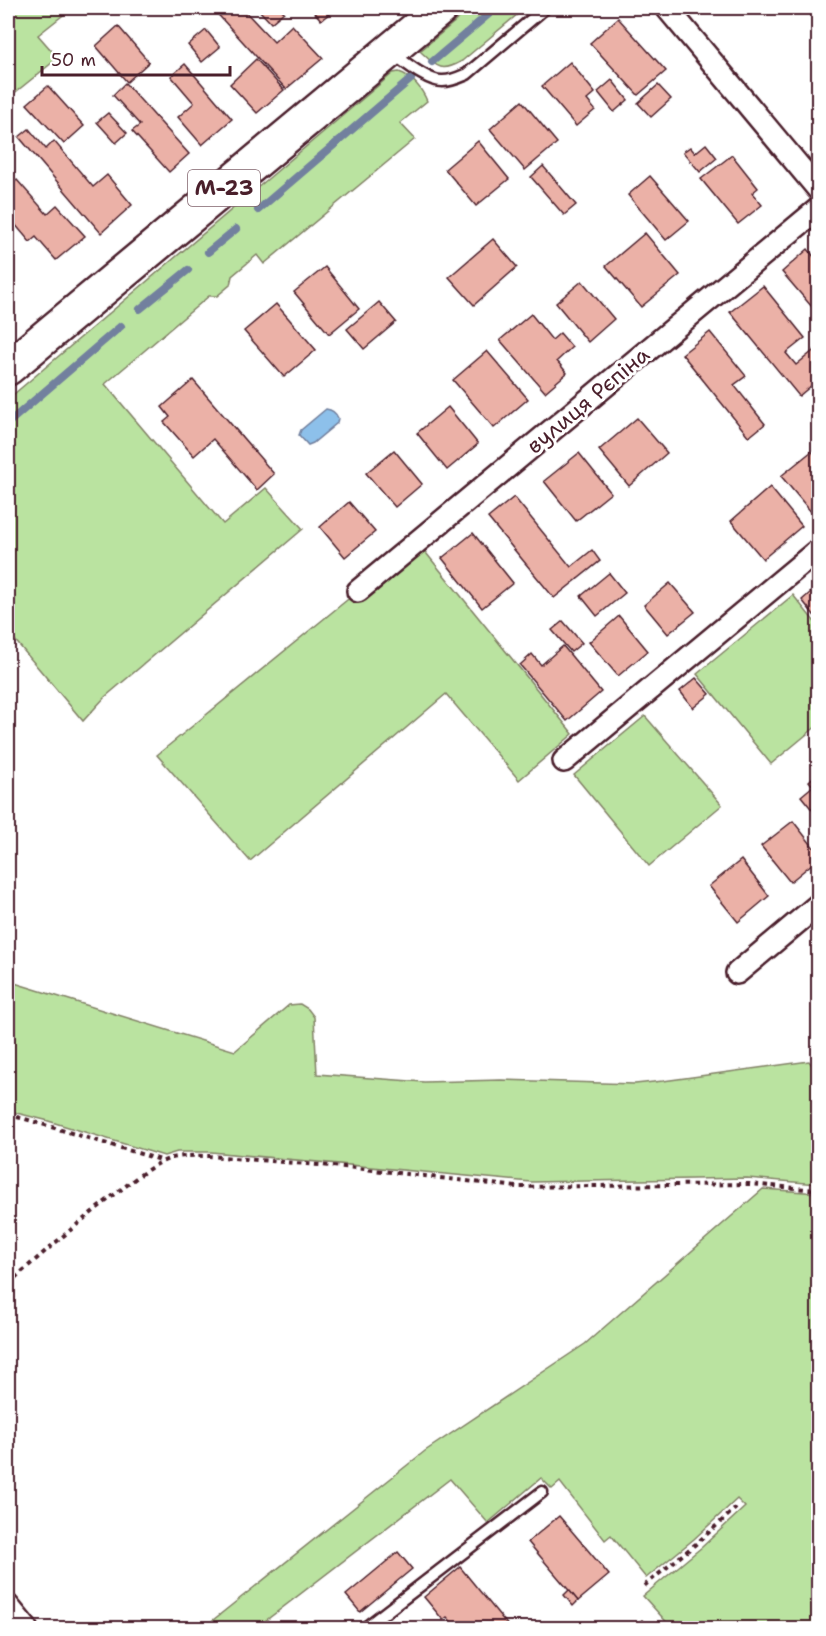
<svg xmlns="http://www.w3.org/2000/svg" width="826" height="1636" font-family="'Shantell Sans',sans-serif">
<rect width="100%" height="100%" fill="#fff"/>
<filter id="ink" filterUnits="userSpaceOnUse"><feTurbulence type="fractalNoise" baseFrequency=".0167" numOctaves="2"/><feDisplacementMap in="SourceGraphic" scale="12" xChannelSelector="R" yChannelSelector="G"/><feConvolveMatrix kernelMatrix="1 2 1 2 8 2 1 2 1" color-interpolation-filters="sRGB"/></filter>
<g filter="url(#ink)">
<g fill="#bae3a0" stroke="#828166" stroke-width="1.5">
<path d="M8,8h64l-34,27 20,23 -46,37 -4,-4z"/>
<path d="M471,8h54l-63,53c-22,13 -26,5 -42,-10z"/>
<path d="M399,72c13,4 23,17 28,29l-27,22 15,16 -151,125 -7,-9 -25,21 -2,9 -13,11h-8l-104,88 118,140 43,-36 37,41 -198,168 -22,24 -75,-89v-233l385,-326z"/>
<path d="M422,548l151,186 -54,46 -73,-86 -196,167 -93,-106 201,-164z"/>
<path d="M793,595l25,31v99l-47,39 -74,-90z"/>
<path d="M645,716l77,89 -73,61 -75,-91z"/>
<path d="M8,981l227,70 54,-46 11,-1 8,5 6,8 3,57 107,8 77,-2 134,4 28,-3 146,-20 9,12v111l-71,-6 -216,4 -320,-30h-34l-13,4 -119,-36 -37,-9z"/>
<path d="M763,1189l55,4v435h-146l-29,-32 59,-49 43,-40 -8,-8 -43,40 -48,39 -35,-43 -6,5 -45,-58 -8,7 -11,-11 -53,45 -38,-44 -194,149h-53l222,-177 160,-107z"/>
</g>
<path fill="#8dc0ea" stroke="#72809e" stroke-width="1.5" d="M326,409c6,1 9,3 12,9l-1,5 -24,20 -5,2 -9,-10 2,-5z"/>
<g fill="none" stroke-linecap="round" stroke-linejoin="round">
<g stroke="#72809e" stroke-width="8">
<path d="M432,62l64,-54"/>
<path d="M258,210l153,-131"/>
<path d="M208,252l28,-23"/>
<path d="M140,309l48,-39"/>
<path d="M8,423l113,-97"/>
</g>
</g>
<g fill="#ebb1a7" stroke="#4a1f2b" stroke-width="1.5">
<path d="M212,8h30l32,34 18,-17 31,33 -37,31z"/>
<path d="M257,8h23l4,4 -13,11z"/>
<path d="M311,8h26l-16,12z"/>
<path d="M618,18l48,53 -28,24 -48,-52z"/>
<path d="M118,26l31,36 -22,20 -31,-36z"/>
<path d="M206,30l14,17 -18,15 -14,-17z"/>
<path d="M256,59l28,31 -27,23 -27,-29z"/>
<path d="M570,62l25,31 -8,7 8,10 -19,16 -34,-40z"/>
<path d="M185,64l47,55 -30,26 -24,-28 16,-14 -23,-27z"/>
<path d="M612,80l16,20 -14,12 -16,-20z"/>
<path d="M125,83l64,71 -20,18 -37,-41 8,-6 -27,-30z"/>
<path d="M658,85l13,14 -20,18 -13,-14z"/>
<path d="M48,86l36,40 -20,18 -37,-40z"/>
<path d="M522,101l35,42 -32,27 -35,-41z"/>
<path d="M108,113l19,20 -11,10 -19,-21z"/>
<path d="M29,129l17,20 8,-8 39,46 14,-12 25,30 -31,28 -82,-96z"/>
<path d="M478,141l31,38 -33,27 -31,-37z"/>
<path d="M706,144l11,14 -17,14 -17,-20 7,-5 5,6z"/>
<path d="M732,155l26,33 -6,5 10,12 -24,19 -37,-45z"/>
<path d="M543,166l33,39 -12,10 -33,-38z"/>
<path d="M650,176l39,45 -23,19 -38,-45z"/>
<path d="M17,180l30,34 10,-9 28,31 -29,24 -20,-23 -6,5 -22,-26v-29z"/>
<path d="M645,233l35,42 -39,32 -35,-41z"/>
<path d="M493,239l24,28 -43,38 -25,-28z"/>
<path d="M808,249l10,13v40l-6,5 -30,-35z"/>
<path d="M325,267l34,42 -30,25 -35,-42z"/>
<path d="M582,281l32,38 -26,23 -32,-39z"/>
<path d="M763,286l42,52 -19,15 10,12 22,-18v33l-19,16 -69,-84z"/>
<path d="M379,302l17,20 -32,27 -17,-20z"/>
<path d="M276,304l40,46 -32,27 -40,-46z"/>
<path d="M531,314l21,26 8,-7 12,14 -15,14 10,12 -22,19 -45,-52z"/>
<path d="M710,332l36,44 -12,9 31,39 -16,13 -67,-83z"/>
<path d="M487,351l41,48 -34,29 -41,-48z"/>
<path d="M193,380l81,94 -17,16 -44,-51 -19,17 -30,-34 6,-5 -8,-10z"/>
<path d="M448,407l30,37 -31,26 -30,-37z"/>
<path d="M637,418l30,35 -38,33 -30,-36z"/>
<path d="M394,450l28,34 -27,23 -29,-34z"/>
<path d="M812,451l6,9v48l-6,5 -31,-37z"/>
<path d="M579,453l32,40 -35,28 -32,-40z"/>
<path d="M770,487l32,39 -39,33 -32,-38z"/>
<path d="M514,497l57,70 21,-17 8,11 -46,37 -66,-80z"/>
<path d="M349,502l26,30 -30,25 -25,-30z"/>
<path d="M473,533l40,50 -31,25 -40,-50z"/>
<path d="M609,573l16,20 -28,23 -16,-20z"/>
<path d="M670,583l25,29 -27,22 -24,-29z"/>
<path d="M818,586v34l-16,-20z"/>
<path d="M619,616l29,35 -30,25 -29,-34z"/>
<path d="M563,621l19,22 -11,9 -19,-22z"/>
<path d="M563,646l38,46 -34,29 -47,-56 12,-11 9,11z"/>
<path d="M696,678l14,16 -17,14 -13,-17z"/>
<path d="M818,773v44l-17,-21 12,-10 -4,-5z"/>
<path d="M793,821l25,32v6l-28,23 -29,-36z"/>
<path d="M741,860l28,36 -31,26 -29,-36z"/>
<path d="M559,1516l50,59 -31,26 -50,-59z"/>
<path d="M398,1552l14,17 -52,43 -14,-17z"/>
<path d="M460,1567l50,61h-53l-10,-11 -4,3 -19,-23z"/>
<path d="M569,1590l9,11 -5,5 -9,-11z"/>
<path d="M642,1620l7,8h-18z"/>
</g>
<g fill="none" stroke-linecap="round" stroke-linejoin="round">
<defs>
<g id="lane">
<path d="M392,53c13,9 36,29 51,28 9,0 17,-4 24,-7l78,-66"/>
<path d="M365,1628l177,-136"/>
</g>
<g id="street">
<path d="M667,8l151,181"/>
<path d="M358,591l460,-382"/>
<path d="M564,761l254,-211"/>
<path d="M737,973l81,-68"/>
<path d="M8,1606l18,22"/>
</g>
<path id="highway" d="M8,368l433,-360"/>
</defs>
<use href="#lane" stroke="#4a1f2b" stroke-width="15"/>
<use href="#street" stroke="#4a1f2b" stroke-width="26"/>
<use href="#highway" stroke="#4a1f2b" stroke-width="38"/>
<g stroke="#4a1f2b" stroke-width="4" stroke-dasharray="4.5 4.5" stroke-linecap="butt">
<path d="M8,1115l17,4 139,42"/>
<path d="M8,1284c36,-32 72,-63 110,-92 17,-13 34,-28 54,-34 12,-3 25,-2 37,-2l147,12 161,19 232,-3 69,6"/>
<path d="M644,1586l53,-43 39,-35"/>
</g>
<use href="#lane" stroke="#fff" stroke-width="10"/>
<use href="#street" stroke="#fff" stroke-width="21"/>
<use href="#highway" stroke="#fff" stroke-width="33"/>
</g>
</g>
<g text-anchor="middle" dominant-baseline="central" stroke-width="6" stroke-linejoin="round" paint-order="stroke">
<rect fill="#fff" stroke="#80626b" stroke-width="1.5" x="188" y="170" width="72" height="36" rx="4.5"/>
<g font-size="21" font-weight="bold" fill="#4a1f2b">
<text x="224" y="188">М-23</text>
</g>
<g font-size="22" fill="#4a1f2b" stroke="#fff">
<text transform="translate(588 400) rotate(-40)">вулиця Рєпіна</text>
</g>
</g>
<rect width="826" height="1636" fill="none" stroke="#fff" stroke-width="30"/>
<rect x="15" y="15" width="796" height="1606" fill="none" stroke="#4a1f2b" stroke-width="2" filter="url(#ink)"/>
<path d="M42 66v9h188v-9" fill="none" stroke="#4a1f2b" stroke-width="3"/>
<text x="51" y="66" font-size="18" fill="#4a1f2b" stroke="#ffffff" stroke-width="4.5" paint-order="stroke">50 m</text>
</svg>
